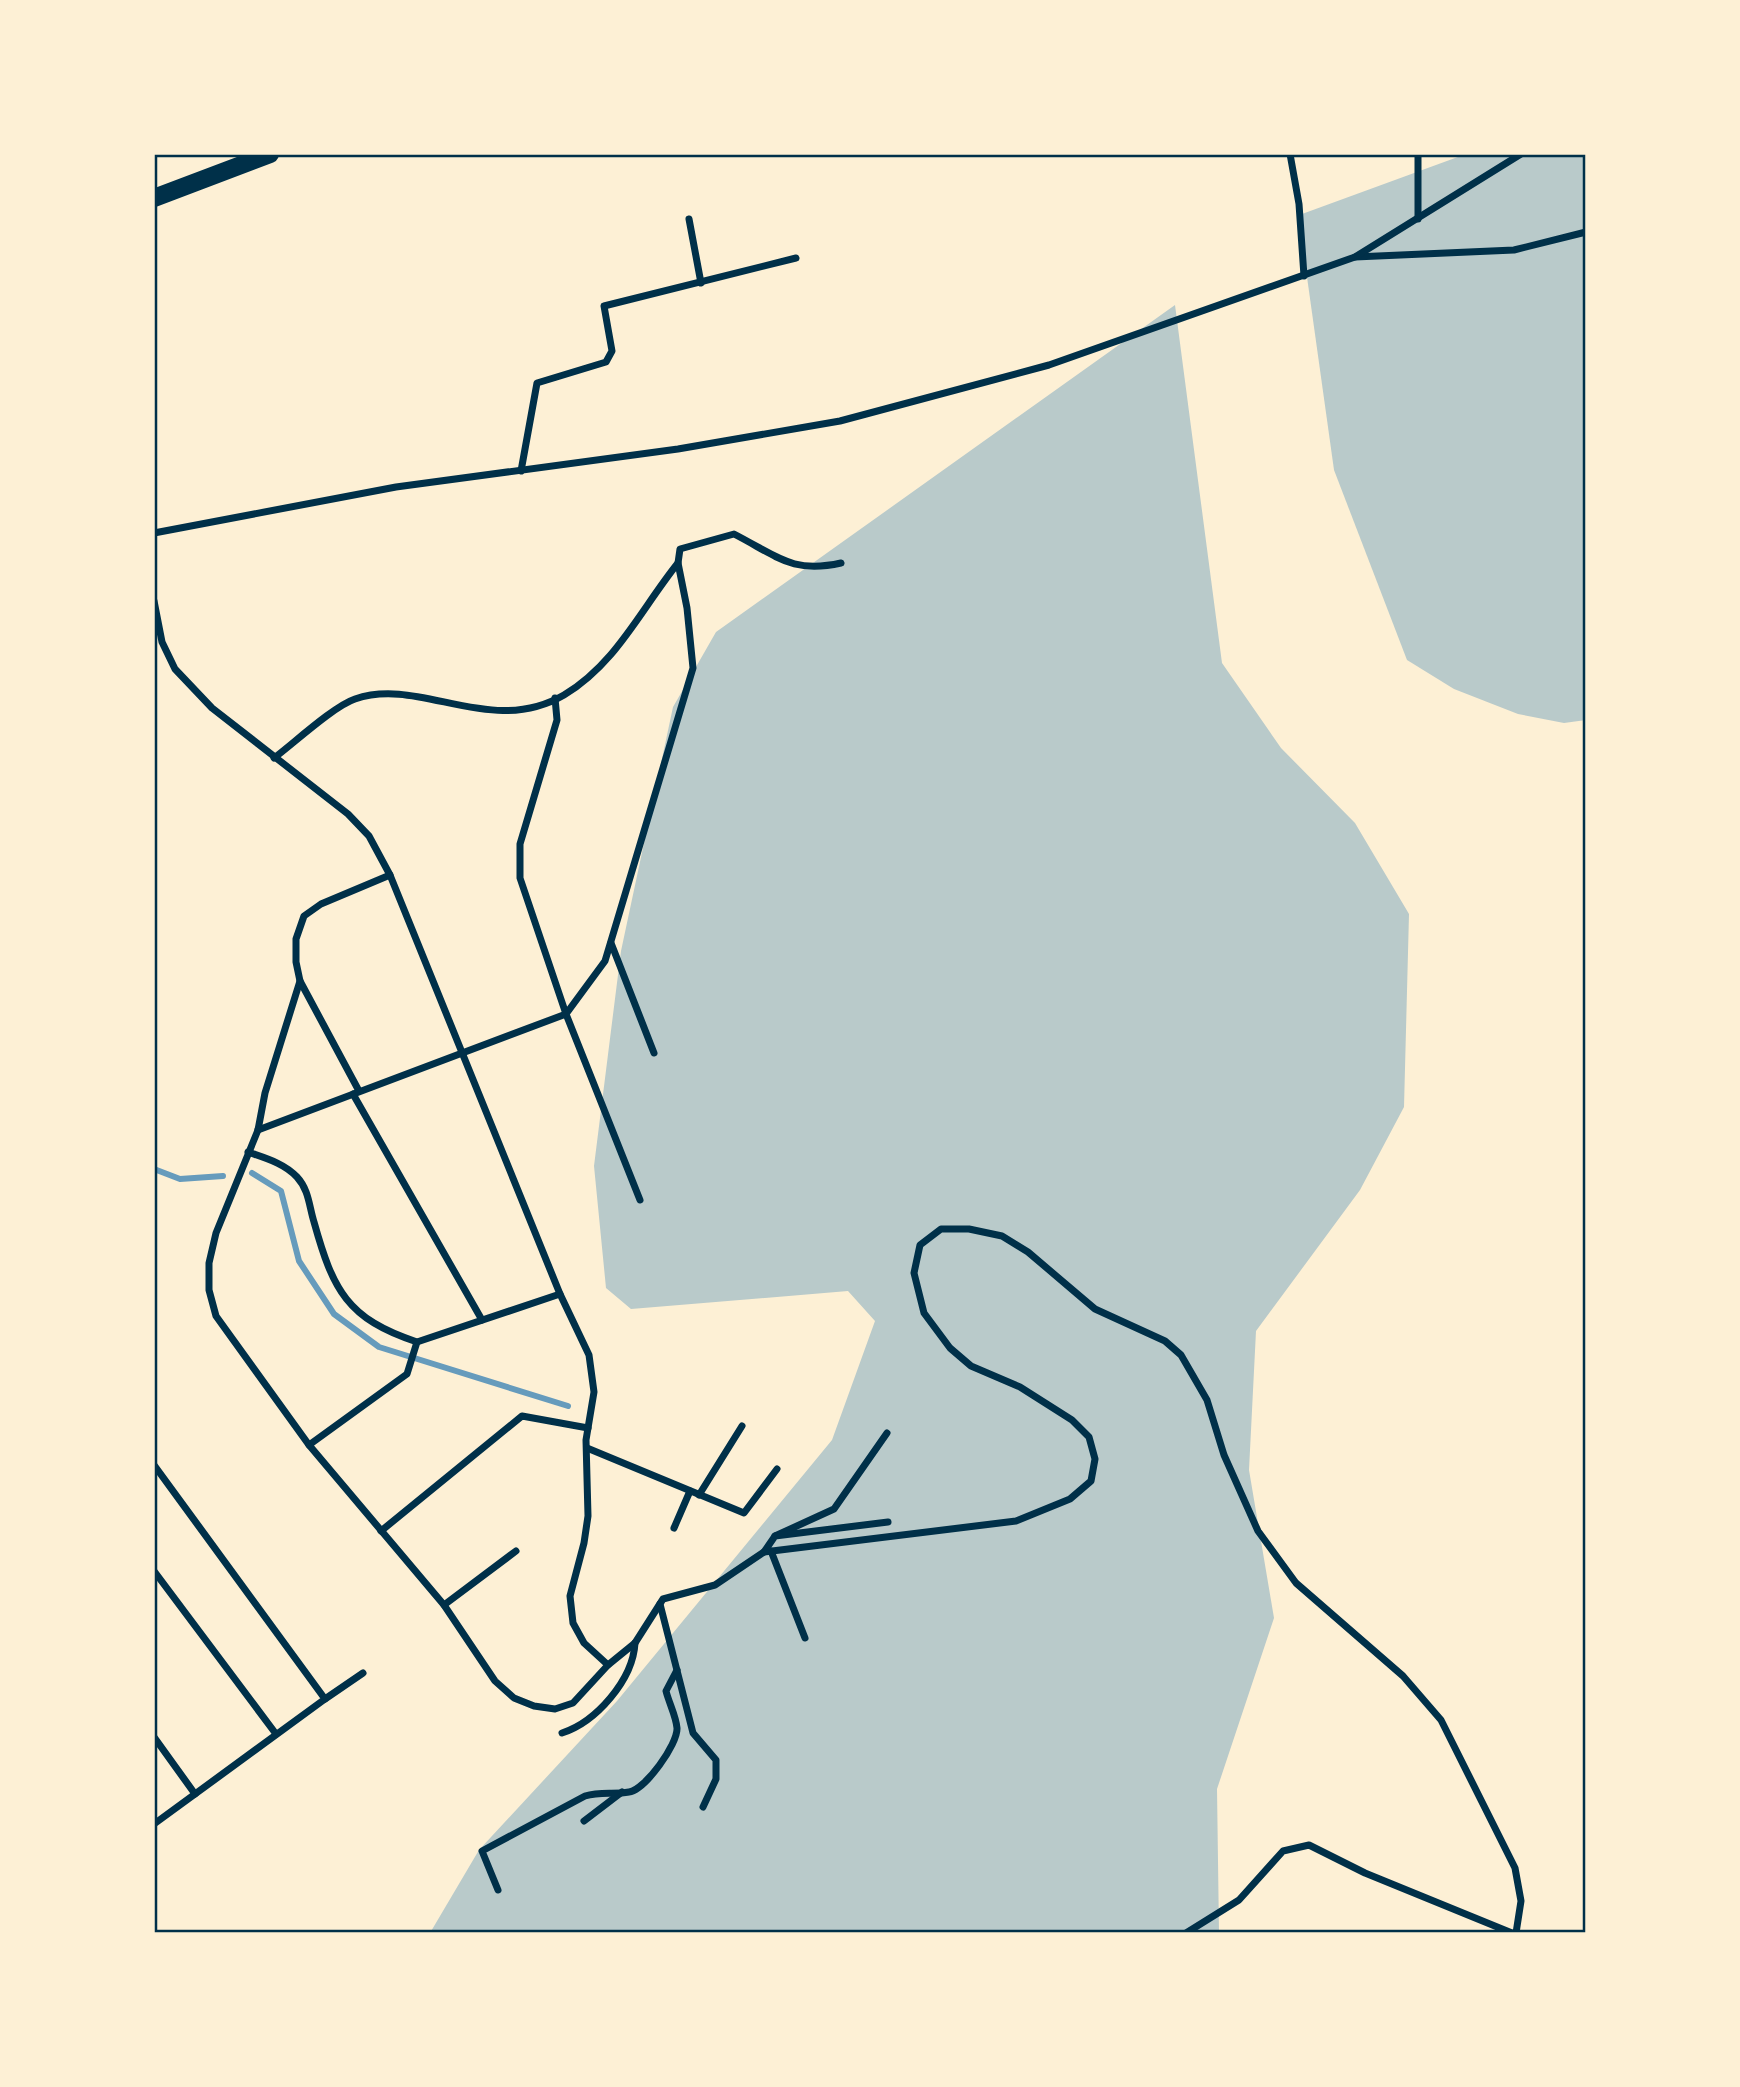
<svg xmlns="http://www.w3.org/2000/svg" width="1740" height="2087" font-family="'Space Grotesk',sans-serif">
<rect width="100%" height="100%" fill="#fdf0d5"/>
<g fill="#b9caca">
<path d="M1466,154h120v566l-22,3 -46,-9 -64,-25 -47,-29 -73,-190 -27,-193 -5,-63z"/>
<path d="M1175,305l47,358 59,85 74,75 54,91 -5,193 -44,83 -104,141 -7,139 25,148 -57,171 2,144h-789l49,-83 138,-149 215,-261 43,-119 -27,-30 -217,18 -25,-21 -12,-122 27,-215 52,-244 43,-75z"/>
</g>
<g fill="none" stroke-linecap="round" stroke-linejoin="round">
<g stroke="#669bbc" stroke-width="6">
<path d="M154,1169l26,10 43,-3"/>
<path d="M252,1173l29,18 18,70 35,53 45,33 189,59"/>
</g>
<g stroke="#003049" stroke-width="7">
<path d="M1290,154l9,50 5,72"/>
<path d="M1418,154v65"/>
<path d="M689,219l12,64"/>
<path d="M1355,257l159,-7 72,-18"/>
<path d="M521,471l16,-88 69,-21 6,-11 -8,-45 192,-48"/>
<path d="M154,533l242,-46 282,-38 162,-28 209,-56 306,-108 166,-103"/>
<path d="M678,563l2,-14 54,-15c43,22 58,40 107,29"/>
<path d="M154,601l8,41 13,27 37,39 136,106 21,22 21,39 170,419 29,61 5,37 -8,48 2,76 -4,27 -14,53 3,27 11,20 24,22"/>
<path d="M555,698l2,22 -37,124v34l46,136 74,186"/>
<path d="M390,875l-69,29 -17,12 -8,23v23l4,19 -35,112 -7,37 -42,103 -7,30v27l7,26 93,129 135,160 51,76 19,17 20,8 21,3 18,-6 35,-38 27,-22 28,-44 52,-14 49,-33 252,-31 54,-22 21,-18 4,-22 -6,-22 -17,-17 -52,-33 -49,-21 -21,-18 -26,-35 -10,-40 6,-28 21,-16h28l33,7 26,16 67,57 70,32 16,14 26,45 17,55 34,76 38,52 107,93 38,44 74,148 6,33 -5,32"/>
<path d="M611,943l43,110"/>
<path d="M300,981l59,110"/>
<path d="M353,1094l129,226"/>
<path d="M258,1130l308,-116 39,-53 88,-293 -6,-60 -9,-45c-37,46 -62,101 -114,132 -74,43 -144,-19 -209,4 -21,7 -61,44 -81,59"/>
<path d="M248,1152c17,6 36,11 49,25 12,13 12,29 17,45 19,68 33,97 103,120"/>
<path d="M309,1445l98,-71 10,-32 143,-48"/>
<path d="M587,1448l157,65 33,-44"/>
<path d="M154,1465l171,234 -171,125"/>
<path d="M699,1495l43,-69"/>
<path d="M674,1528l16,-37"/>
<path d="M381,1531l141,-115 66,12"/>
<path d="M775,1536l59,-27 53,-76"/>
<path d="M771,1551l34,87"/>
<path d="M764,1552l11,-16 113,-14"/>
<path d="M154,1571l122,163"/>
<path d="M660,1604l33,129 23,27v19l-13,28"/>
<path d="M444,1605l72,-54"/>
<path d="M325,1699l38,-26"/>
<path d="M562,1733c34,-11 71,-53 73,-90"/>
<path d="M154,1737l41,57"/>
<path d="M584,1821l38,-29"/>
<path d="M498,1890l-16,-39 103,-55c16,-5 29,-1 44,-4 16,-2 49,-48 48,-64 -1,-12 -8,-25 -11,-37l11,-21"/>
<path d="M1186,1933l53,-33 44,-49 26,-6 56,28 147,60"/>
</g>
<path stroke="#003049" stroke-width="18" d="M154,198l116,-44"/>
</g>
<rect width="1740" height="2087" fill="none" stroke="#fdf0d5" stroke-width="312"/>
<rect x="156" y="156" width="1428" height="1775" fill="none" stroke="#003049" stroke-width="2.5"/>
</svg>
